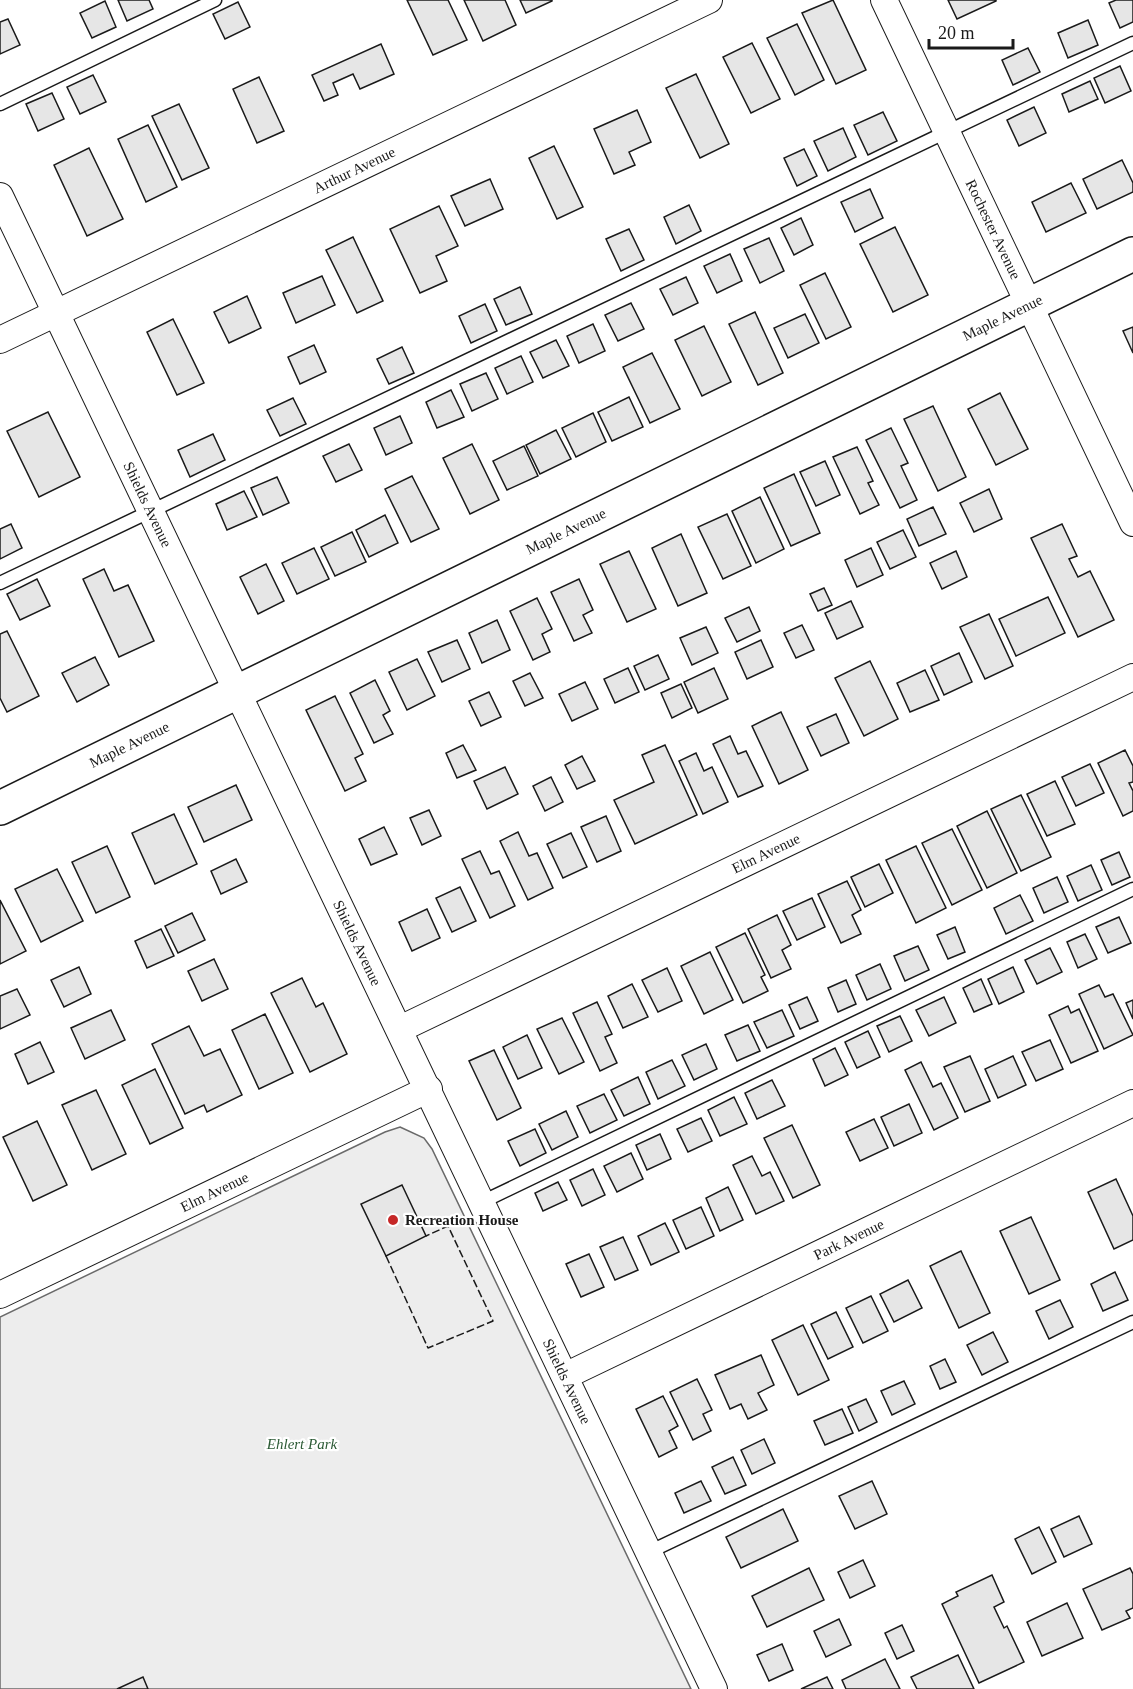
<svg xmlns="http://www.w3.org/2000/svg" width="1133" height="1689" font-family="Georgia,serif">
<rect width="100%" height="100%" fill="#fff"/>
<path fill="#ededed" stroke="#6a6a6a" stroke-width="1.5" d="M400,1127l24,11 8,11 259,540h-691v-372l385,-185z"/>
<g fill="#e6e6e6" stroke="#1a1a1a" stroke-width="1.5">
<path d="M118,0h31l4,9 -26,12z"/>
<path d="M407,0h41l19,40 -34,15z"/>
<path d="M464,0h41l11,25 -33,16z"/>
<path d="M520,0h32v1l-26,12z"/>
<path d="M833,0l33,70 -30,14 -34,-71z"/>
<path d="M948,0h48v1l-39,18z"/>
<path d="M1116,0h17v22l-13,6 -11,-25z"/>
<path d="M105,1l11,26 -24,11 -12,-25z"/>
<path d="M238,2l12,25 -25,12 -12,-25z"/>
<path d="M8,19l12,26 -20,9v-32z"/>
<path d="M1088,20l10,25 -30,13 -10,-25z"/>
<path d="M797,24l27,56 -29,15 -28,-57z"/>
<path d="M752,43l28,56 -29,14 -28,-56z"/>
<path d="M381,44l13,30 -34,15 -7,-15 -20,9 5,12 -14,6 -12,-26z"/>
<path d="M1028,48l12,24 -27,13 -11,-25z"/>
<path d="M1120,66l11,25 -26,12 -11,-25z"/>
<path d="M696,74l33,70 -29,14 -34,-70z"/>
<path d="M93,75l13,27 -26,12 -13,-27z"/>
<path d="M259,77l25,54 -27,12 -24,-54z"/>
<path d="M1090,81l8,18 -29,13 -7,-18z"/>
<path d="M52,93l12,26 -26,12 -12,-27z"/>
<path d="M179,104l30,64 -27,12 -30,-64z"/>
<path d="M1034,107l12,26 -27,13 -12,-26z"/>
<path d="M637,110l14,32 -22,10 6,13 -21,9 -20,-45z"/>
<path d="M883,112l14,29 -29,14 -14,-30z"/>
<path d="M148,125l29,62 -31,15 -28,-63z"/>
<path d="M843,128l13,29 -28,14 -14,-30z"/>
<path d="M554,146l29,61 -26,12 -28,-61z"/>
<path d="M89,148l34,71 -36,17 -33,-71z"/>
<path d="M804,149l13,27 -20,10 -13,-28z"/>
<path d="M1122,160l11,23v9l-36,17 -14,-30z"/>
<path d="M490,179l13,30 -38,17 -14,-30z"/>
<path d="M1071,183l15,30 -40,19 -14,-30z"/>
<path d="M870,189l13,29 -28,14 -14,-30z"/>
<path d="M689,205l12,26 -25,13 -12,-27z"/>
<path d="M439,206l19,40 -22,10 11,25 -27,12 -30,-64z"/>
<path d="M801,218l12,27 -19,10 -13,-27z"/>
<path d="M895,227l33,68 -35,17 -33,-68z"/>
<path d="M629,229l15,31 -23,11 -15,-32z"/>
<path d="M353,237l30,64 -26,12 -31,-63z"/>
<path d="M769,238l15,33 -24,12 -16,-34z"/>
<path d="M730,254l12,27 -25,12 -13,-27z"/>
<path d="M825,273l26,54 -25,12 -26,-54z"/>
<path d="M322,276l13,29 -39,18 -13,-30z"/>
<path d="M686,277l12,26 -25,12 -13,-26z"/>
<path d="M520,287l12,27 -26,11 -12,-26z"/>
<path d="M247,296l14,32 -32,15 -15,-31z"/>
<path d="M631,303l13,26 -26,12 -13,-26z"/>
<path d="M485,304l12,27 -26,12 -12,-27z"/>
<path d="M755,312l28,61 -25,12 -29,-61z"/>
<path d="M805,314l14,29 -31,15 -14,-30z"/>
<path d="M173,319l31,64 -27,12 -30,-63z"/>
<path d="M593,324l12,27 -26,12 -12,-27z"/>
<path d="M704,326l27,56 -29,14 -27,-56z"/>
<path d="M1133,327v26l-10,-22z"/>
<path d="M556,340l13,26 -26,12 -13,-26z"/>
<path d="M314,345l12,27 -26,12 -12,-27z"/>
<path d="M402,347l12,26 -25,11 -12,-25z"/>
<path d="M652,353l28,56 -30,14 -27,-56z"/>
<path d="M521,356l12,26 -26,12 -12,-26z"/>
<path d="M486,373l12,26 -26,12 -12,-27z"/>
<path d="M451,390l13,27 -27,11 -11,-26z"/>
<path d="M1000,393l28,56 -32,16 -28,-56z"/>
<path d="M629,397l14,30 -31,14 -14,-29z"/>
<path d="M293,398l13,26 -26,12 -13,-26z"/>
<path d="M933,406l33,71 -28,14 -34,-72z"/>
<path d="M48,412l32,65 -41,20 -32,-66z"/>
<path d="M593,413l13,29 -30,15 -14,-29z"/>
<path d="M400,416l12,27 -26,12 -12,-27z"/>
<path d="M891,428l17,35 -7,3 16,34 -17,8 -34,-68z"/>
<path d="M556,430l15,29 -31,15 -14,-29z"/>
<path d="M213,434l12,26 -35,17 -12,-27z"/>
<path d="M349,444l13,26 -26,12 -13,-26z"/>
<path d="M472,444l27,56 -29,14 -27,-56z"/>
<path d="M524,446l14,30 -31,14 -14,-29z"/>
<path d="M857,447l16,34 -5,2 11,22 -19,9 -27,-57z"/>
<path d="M825,461l15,34 -24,11 -16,-34z"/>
<path d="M794,474l26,59 -29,13 -27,-58z"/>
<path d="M412,476l27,53 -28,13 -26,-53z"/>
<path d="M277,477l12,26 -26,12 -12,-27z"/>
<path d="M989,489l13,30 -28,13 -14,-29z"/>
<path d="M244,491l13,26 -30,13 -11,-26z"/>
<path d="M760,497l24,52 -28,14 -24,-52z"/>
<path d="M933,507l13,27 -27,12 -12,-27z"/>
<path d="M727,514l24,52 -28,13 -25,-52z"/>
<path d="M385,515l13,28 -29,14 -13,-27z"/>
<path d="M11,524l11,24 -22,11v-30z"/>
<path d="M1062,524l15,32 -8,3 9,18 12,-6 24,49 -36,17 -47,-99z"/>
<path d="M903,530l13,27 -26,12 -13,-27z"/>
<path d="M352,532l14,30 -31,14 -14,-29z"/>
<path d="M681,534l26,59 -29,13 -26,-58z"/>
<path d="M314,548l15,31 -32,15 -15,-31z"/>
<path d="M871,548l12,27 -26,12 -12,-27z"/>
<path d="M629,551l27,58 -29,13 -27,-58z"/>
<path d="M956,551l11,26 -25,12 -12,-26z"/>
<path d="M266,564l18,37 -26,13 -18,-37z"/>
<path d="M104,569l10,22 14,-6 26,56 -35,16 -36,-78z"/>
<path d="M37,579l13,27 -30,14 -13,-26z"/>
<path d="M579,579l14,31 -10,5 9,18 -18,8 -23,-49z"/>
<path d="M824,588l8,17 -14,6 -8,-17z"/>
<path d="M1048,597l17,36 -49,23 -17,-37z"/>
<path d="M537,598l15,31 -10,5 8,18 -17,8 -23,-49z"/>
<path d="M851,601l12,26 -26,12 -12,-26z"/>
<path d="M749,607l11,24 -23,11 -12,-24z"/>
<path d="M989,614l24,52 -28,13 -25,-52z"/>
<path d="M497,620l13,30 -28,13 -13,-30z"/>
<path d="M802,625l12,25 -18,8 -12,-25z"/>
<path d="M706,627l12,26 -26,12 -12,-27z"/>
<path d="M7,631l32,65 -32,16 -7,-14v-64z"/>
<path d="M457,640l13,29 -28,13 -14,-30z"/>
<path d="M761,640l12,27 -26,12 -12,-27z"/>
<path d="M959,653l13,29 -28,13 -13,-29z"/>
<path d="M658,655l11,24 -24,11 -11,-24z"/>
<path d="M95,657l14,28 -32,17 -15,-29z"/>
<path d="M417,659l18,37 -28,14 -18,-38z"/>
<path d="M870,661l28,58 -34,17 -29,-58z"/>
<path d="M628,668l11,24 -24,11 -11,-24z"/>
<path d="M714,668l14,31 -30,14 -14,-31z"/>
<path d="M925,670l14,30 -29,12 -13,-29z"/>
<path d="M530,673l13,25 -18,8 -12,-25z"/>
<path d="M375,680l15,31 -7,4 10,19 -19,9 -24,-50z"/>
<path d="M585,682l13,27 -26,12 -13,-27z"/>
<path d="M681,684l11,24 -20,10 -11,-25z"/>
<path d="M489,692l12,25 -20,9 -12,-25z"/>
<path d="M335,696l28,58 -8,4 11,23 -21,10 -39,-81z"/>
<path d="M781,712l27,58 -29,14 -27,-58z"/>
<path d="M836,714l13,29 -28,13 -14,-29z"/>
<path d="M730,736l8,18 8,-3 17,35 -25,11 -25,-53z"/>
<path d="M463,745l13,25 -19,8 -11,-25z"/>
<path d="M665,745l32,70 -62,29 -21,-44 40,-18 -12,-27z"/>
<path d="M1125,750l8,16v16l-4,1 4,8v20l-10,5 -25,-53z"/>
<path d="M696,753l8,18 8,-4 16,35 -25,12 -24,-53z"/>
<path d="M582,756l13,25 -18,8 -12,-24z"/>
<path d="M1090,764l14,29 -28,13 -14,-29z"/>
<path d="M505,767l13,27 -31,15 -13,-28z"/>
<path d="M551,777l12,25 -18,9 -12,-25z"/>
<path d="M1055,781l20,43 -28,12 -20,-42z"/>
<path d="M236,785l16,35 -48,22 -16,-35z"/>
<path d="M1021,795l30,62 -30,14 -30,-62z"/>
<path d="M429,810l12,26 -19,9 -12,-27z"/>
<path d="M987,811l30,62 -30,15 -30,-62z"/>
<path d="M174,814l23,50 -42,20 -23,-51z"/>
<path d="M606,816l15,35 -24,11 -16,-35z"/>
<path d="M384,827l13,27 -26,11 -12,-26z"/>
<path d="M952,829l30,61 -30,15 -30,-62z"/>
<path d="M518,832l11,24 8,-3 16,35 -25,12 -28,-59z"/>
<path d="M571,833l16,34 -24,11 -16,-34z"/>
<path d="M107,846l23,51 -34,16 -24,-51z"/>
<path d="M916,846l30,62 -30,15 -30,-63z"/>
<path d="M480,851l11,23 8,-3 16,35 -25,12 -28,-59z"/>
<path d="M1119,852l11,25 -18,8 -11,-25z"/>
<path d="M236,859l11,23 -26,12 -10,-23z"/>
<path d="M879,864l14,29 -28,14 -14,-30z"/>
<path d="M1091,865l11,25 -24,11 -11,-25z"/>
<path d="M57,869l26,52 -42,21 -26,-53z"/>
<path d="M1057,877l11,25 -24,11 -11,-25z"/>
<path d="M847,881l14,29 -9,5 9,19 -20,9 -23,-49z"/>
<path d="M460,887l16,34 -24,11 -16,-34z"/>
<path d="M1020,895l13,26 -27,13 -12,-26z"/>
<path d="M812,898l13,29 -28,13 -14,-29z"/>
<path d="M0,900l26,51 -26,13z"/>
<path d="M427,909l13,29 -28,13 -13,-29z"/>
<path d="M192,913l13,27 -27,13 -13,-27z"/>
<path d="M777,915l14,30 -9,5 9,19 -20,9 -23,-49z"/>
<path d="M1119,917l12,26 -23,10 -12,-26z"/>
<path d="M955,927l10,25 -17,7 -11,-24z"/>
<path d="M161,929l13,27 -27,12 -12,-27z"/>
<path d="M745,933l20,42 -4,2 7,14 -25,12 -27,-56z"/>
<path d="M1085,934l12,25 -19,9 -11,-26z"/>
<path d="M918,946l11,24 -24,11 -11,-25z"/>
<path d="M1050,948l12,24 -25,12 -12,-24z"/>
<path d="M710,952l23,48 -29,14 -23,-48z"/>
<path d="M214,959l14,30 -26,12 -14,-30z"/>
<path d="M880,964l11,25 -24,11 -11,-25z"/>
<path d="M79,967l12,27 -27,13 -13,-27z"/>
<path d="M1013,967l11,25 -25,12 -11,-25z"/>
<path d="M667,968l15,33 -24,11 -16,-32z"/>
<path d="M302,978l14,29 7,-4 24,51 -37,18 -39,-79z"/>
<path d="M981,979l11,25 -18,8 -11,-24z"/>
<path d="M846,980l10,24 -18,8 -10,-24z"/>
<path d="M632,984l16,33 -25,11 -15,-32z"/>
<path d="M1099,985l6,12 8,-3 20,41 -29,14 -25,-55z"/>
<path d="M17,989l13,26 -30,14v-33z"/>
<path d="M807,997l11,24 -18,8 -11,-24z"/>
<path d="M944,997l12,26 -27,13 -13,-26z"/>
<path d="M1133,1000v19l-7,-16z"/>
<path d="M597,1002l15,32 -7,3 12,26 -17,8 -27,-58z"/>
<path d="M1068,1006l3,7 8,-4 19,42 -27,12 -22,-48z"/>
<path d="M111,1010l14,30 -40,19 -14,-31z"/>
<path d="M782,1010l12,26 -27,12 -13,-26z"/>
<path d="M265,1014l28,59 -34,16 -27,-59z"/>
<path d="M900,1016l12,25 -23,11 -12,-26z"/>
<path d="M562,1018l22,44 -25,12 -22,-45z"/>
<path d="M748,1025l12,26 -23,10 -12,-26z"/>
<path d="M189,1026l15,30 16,-7 22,46 -35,17 -3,-7 -19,9 -33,-70z"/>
<path d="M868,1031l12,26 -23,11 -12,-26z"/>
<path d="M527,1035l15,33 -24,11 -15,-32z"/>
<path d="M1050,1040l13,29 -27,12 -14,-29z"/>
<path d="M40,1042l14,30 -26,12 -13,-30z"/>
<path d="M706,1044l11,25 -23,11 -12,-25z"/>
<path d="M835,1048l13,27 -23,11 -12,-27z"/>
<path d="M494,1050l27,58 -24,12 -28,-59z"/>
<path d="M970,1056l20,45 -25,11 -21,-45z"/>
<path d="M1013,1056l13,29 -28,13 -13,-29z"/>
<path d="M672,1060l13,26 -27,13 -12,-27z"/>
<path d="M921,1062l12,25 8,-4 17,35 -24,12 -29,-60z"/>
<path d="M155,1069l28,59 -33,16 -28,-59z"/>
<path d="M638,1077l12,27 -26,12 -13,-26z"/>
<path d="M772,1080l13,26 -28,13 -12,-26z"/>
<path d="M96,1090l30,64 -34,16 -30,-65z"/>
<path d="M604,1094l13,26 -27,13 -13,-27z"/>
<path d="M734,1097l13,27 -27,12 -12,-26z"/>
<path d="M909,1104l13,29 -28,13 -13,-29z"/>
<path d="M566,1111l12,26 -26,13 -13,-26z"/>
<path d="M701,1118l11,23 -24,11 -11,-23z"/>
<path d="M874,1119l14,29 -28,13 -14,-29z"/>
<path d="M37,1121l30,64 -34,16 -30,-64z"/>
<path d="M792,1125l28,60 -27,13 -29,-60z"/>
<path d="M535,1129l11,24 -26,13 -12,-25z"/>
<path d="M660,1134l11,25 -24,11 -11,-25z"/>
<path d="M631,1153l12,26 -26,13 -13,-26z"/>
<path d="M752,1156l10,20 8,-4 14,29 -28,13 -23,-49z"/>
<path d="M593,1169l12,26 -23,11 -12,-26z"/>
<path d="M1116,1179l17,37v24l-19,9 -26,-57z"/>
<path d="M558,1182l9,18 -24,11 -8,-18z"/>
<path d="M402,1185l24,51 -40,20 -25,-52z"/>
<path d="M728,1187l15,33 -23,11 -14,-33z"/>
<path d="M701,1207l13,29 -28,13 -13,-29z"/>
<path d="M1031,1217l29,63 -31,14 -29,-63z"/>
<path d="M665,1223l14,29 -28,13 -13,-29z"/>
<path d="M623,1237l15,33 -23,10 -15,-33z"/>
<path d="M961,1251l29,62 -31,15 -29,-62z"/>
<path d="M589,1254l15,33 -23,10 -15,-33z"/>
<path d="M1115,1272l13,28 -25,11 -12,-27z"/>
<path d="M908,1280l14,28 -28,14 -14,-28z"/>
<path d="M871,1296l17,35 -25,12 -17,-35z"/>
<path d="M1060,1300l13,27 -24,12 -13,-28z"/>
<path d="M836,1312l17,35 -25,12 -17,-35z"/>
<path d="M803,1325l26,55 -31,15 -26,-55z"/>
<path d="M993,1332l15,30 -26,13 -15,-30z"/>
<path d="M761,1355l13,30 -16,8 9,17 -19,9 -7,-15 -11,5 -15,-34z"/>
<path d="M945,1359l11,23 -16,7 -10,-23z"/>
<path d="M697,1379l15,31 -9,4 8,17 -18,9 -23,-48z"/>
<path d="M904,1381l11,23 -23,11 -11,-24z"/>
<path d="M663,1396l15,30 -9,5 8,17 -18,9 -23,-48z"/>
<path d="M866,1399l11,23 -18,9 -11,-24z"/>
<path d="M842,1409l11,24 -28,12 -11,-24z"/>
<path d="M764,1439l11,24 -23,11 -11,-24z"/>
<path d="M733,1457l13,28 -21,9 -13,-27z"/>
<path d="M701,1481l10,20 -27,12 -9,-20z"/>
<path d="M872,1481l15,33 -32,15 -16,-33z"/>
<path d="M783,1509l15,32 -57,27 -15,-31z"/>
<path d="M1079,1516l13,28 -28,13 -13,-28z"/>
<path d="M1039,1527l17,35 -24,12 -17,-35z"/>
<path d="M863,1560l12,26 -25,12 -12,-26z"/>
<path d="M809,1568l15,32 -57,27 -15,-31z"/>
<path d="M1130,1568l3,6v34l-7,3 4,7 -28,12 -19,-41z"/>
<path d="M992,1575l12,27 -10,5 10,21 3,-2 17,36 -45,21 -37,-79 16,-8 -2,-4z"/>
<path d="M1067,1603l16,35 -41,18 -15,-34z"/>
<path d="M839,1619l12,26 -25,12 -12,-26z"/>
<path d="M902,1625l12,26 -17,8 -12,-26z"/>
<path d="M782,1644l11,26 -24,11 -12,-26z"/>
<path d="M958,1655l16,34h-57l-6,-12z"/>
<path d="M885,1659l15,30h-54l-4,-9z"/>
<path d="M143,1677l5,12h-31z"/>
<path d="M827,1677l6,12h-32z"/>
</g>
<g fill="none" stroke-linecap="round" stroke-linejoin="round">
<defs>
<g id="lane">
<path d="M0,104l215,-104"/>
<path d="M0,583l1133,-540"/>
<path d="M482,1202l651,-313"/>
<path d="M649,1552l484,-230"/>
</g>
<g id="street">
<path id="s1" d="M884,0l249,523"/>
<path id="s2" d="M0,196l714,1493"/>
<path id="s3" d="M0,340l709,-340"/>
<path id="s4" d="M400,1029l733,-352"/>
<path id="s5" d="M0,1295l429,-206"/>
<path id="s6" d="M565,1376l568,-273"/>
</g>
<g id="secondary">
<path id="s7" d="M0,808l1133,-554"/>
</g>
</defs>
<use href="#lane" stroke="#1a1a1a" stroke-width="15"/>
<use href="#street" stroke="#1a1a1a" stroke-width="28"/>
<use href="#secondary" stroke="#1a1a1a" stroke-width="36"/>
<use href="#lane" stroke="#fff" stroke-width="12"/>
<use href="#street" stroke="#fff" stroke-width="26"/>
<use href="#secondary" stroke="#fff" stroke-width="33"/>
<path stroke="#1a1a1a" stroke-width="1.5" stroke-dasharray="8 3" stroke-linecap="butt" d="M386,1256l42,92 65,-27 -45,-95 -22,10"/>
</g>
<circle fill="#c62828" stroke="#fff" stroke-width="2" cx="393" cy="1220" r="6"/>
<g text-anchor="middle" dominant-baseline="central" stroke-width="4.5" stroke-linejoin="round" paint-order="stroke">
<g font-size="15" fill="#1a1a1a" stroke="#fff">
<text stroke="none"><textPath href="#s3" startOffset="393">Arthur Avenue</textPath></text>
<text stroke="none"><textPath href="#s1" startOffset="254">Rochester Avenue</textPath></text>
<text stroke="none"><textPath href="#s7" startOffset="1116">Maple Avenue</textPath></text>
<text stroke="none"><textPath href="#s2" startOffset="342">Shields Avenue</textPath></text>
<text stroke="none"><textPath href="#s7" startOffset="630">Maple Avenue</textPath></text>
<text stroke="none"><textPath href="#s7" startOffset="144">Maple Avenue</textPath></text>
<text stroke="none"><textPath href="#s4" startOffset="406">Elm Avenue</textPath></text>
<text stroke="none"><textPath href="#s2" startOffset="828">Shields Avenue</textPath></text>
<text stroke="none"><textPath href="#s5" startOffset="238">Elm Avenue</textPath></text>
<text stroke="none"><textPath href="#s6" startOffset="315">Park Avenue</textPath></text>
<text stroke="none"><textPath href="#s2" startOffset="1314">Shields Avenue</textPath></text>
</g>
<g font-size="15" font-weight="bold" fill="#1a1a1a" stroke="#fff" text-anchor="start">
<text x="405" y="1220">Recreation House</text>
</g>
<g font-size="15" font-style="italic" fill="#2b5a34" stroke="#fff">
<text x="302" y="1444">Ehlert Park</text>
</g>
</g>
<path d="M929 39v9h84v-9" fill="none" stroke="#1a1a1a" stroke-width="3"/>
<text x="938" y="39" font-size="18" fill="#1a1a1a" stroke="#ffffff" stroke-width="4.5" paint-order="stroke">20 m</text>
</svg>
